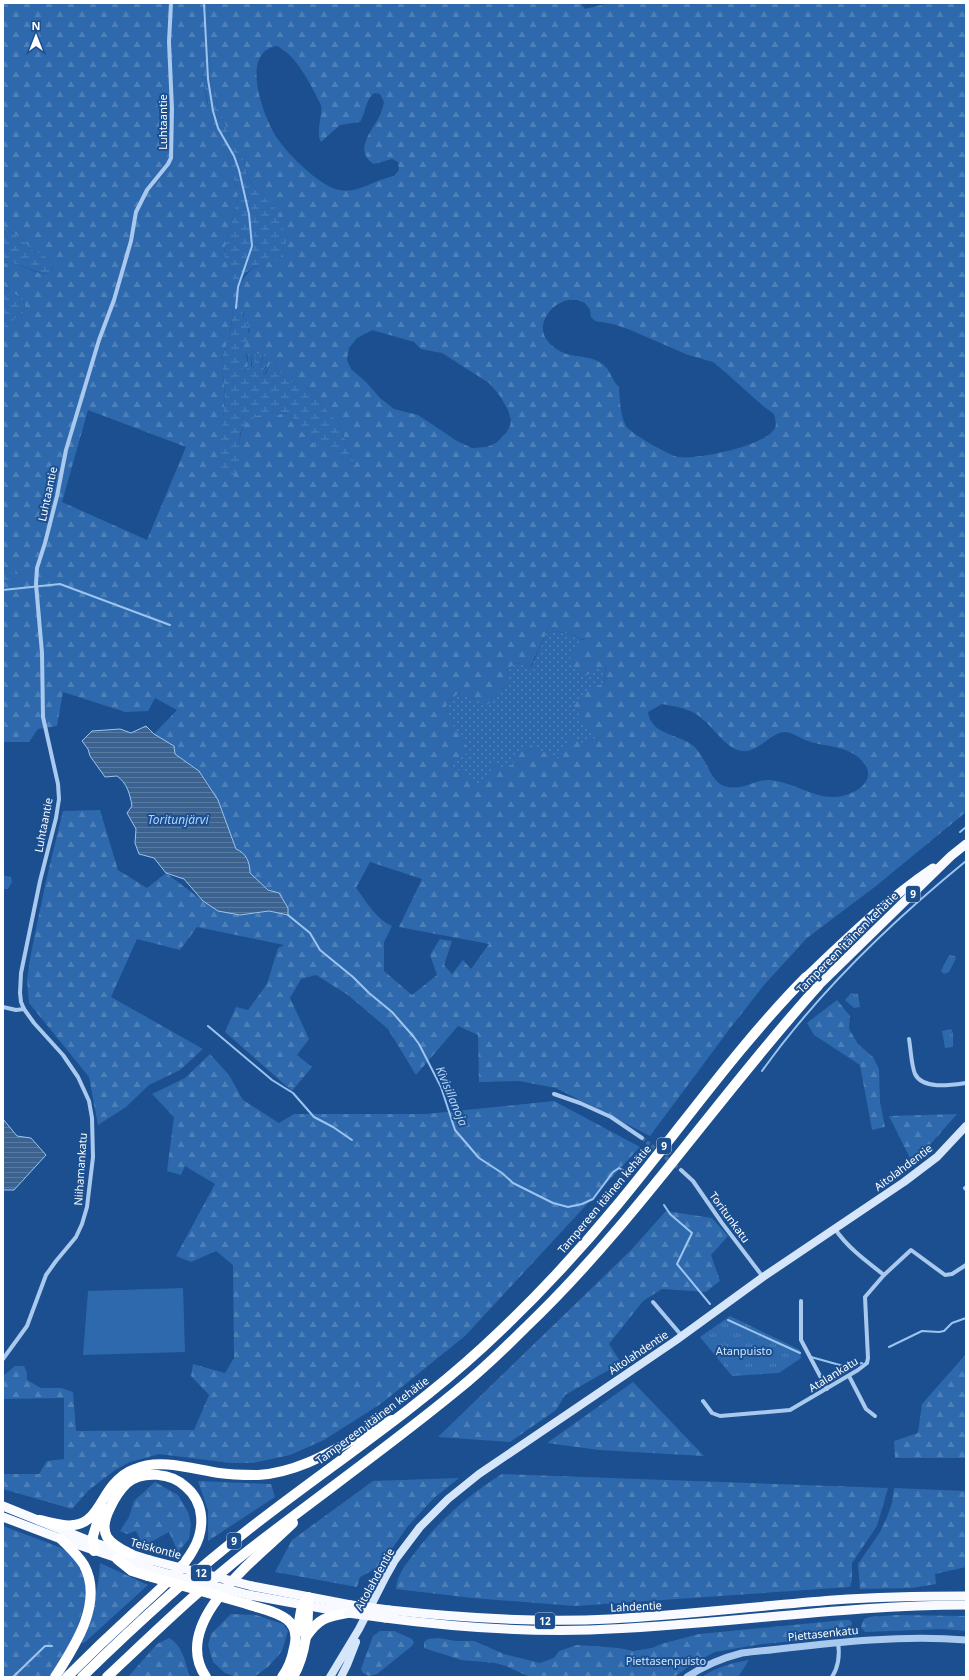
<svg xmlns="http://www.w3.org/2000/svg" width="969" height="1680" font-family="'Noto Sans',sans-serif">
<defs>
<pattern id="grass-dots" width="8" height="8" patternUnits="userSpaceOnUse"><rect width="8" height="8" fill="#2e69ad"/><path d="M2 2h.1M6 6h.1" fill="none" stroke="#4d80b9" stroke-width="1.8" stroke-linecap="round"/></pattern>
<pattern id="forest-firs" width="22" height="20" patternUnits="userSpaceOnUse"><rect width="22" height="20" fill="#2e69ad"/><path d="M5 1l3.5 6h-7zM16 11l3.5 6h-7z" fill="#4d80b9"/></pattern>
<pattern id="wetland-marsh" width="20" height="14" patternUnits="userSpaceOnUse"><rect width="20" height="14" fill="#2e69ad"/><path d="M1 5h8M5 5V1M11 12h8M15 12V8" fill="none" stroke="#4d80b9"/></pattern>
<pattern id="park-tufts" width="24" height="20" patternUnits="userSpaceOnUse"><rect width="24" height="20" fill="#2e69ad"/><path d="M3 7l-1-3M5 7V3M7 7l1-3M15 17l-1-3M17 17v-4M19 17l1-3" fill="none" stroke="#4d80b9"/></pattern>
<pattern id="water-rules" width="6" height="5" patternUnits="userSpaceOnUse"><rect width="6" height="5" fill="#3c6290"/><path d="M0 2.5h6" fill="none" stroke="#597aa1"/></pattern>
</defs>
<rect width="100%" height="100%" fill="#1b4f8f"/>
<path fill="url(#grass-dots)" d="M548,630l18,3 20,8 20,22 -2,20 -32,25 10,3 17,26 -15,7 -13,-7 -12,22 -52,12 -13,-6 -13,22 -31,-22 -4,-50 1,-13 12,-9 28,11 19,-18 2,-17 8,-6 15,4z"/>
<g fill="url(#forest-firs)" fill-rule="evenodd">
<path d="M3,3h577l5,6 24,-6h357v809l-90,74 -69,52 -43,47 -36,46 -78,105 -94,-48 -37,-7 -40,1 -1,-47 -20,-9 -42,49 -28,-46 -40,-34 -32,-20 -15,4 -11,19 19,41 -12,16 15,12 -20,24 -67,-59 11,-25 12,3 19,-26 11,-36 6,-3 -87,-18 -17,23 -43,-11 -26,58 92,52 -23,21 -31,15 -23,22 -28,18 -9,-48 -60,-74 -2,-23 4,-27 15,-72 17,-70 37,-1 18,60 29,18 19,-15 37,28 15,10 36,3 15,-3 6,2 4,-20c-39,-10 -47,-61 -61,-92 -4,-9 -12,-21 -18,-29 -6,-7 -18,-12 -25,-18l-1,-8 -20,-12 23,-24 -22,-12 -7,13 -23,1 -62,-20 -6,34 -19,3 -9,13h-26v-160h4l16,-7 -7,-1 -13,-6v-240l20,-15 2,-5 -2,-9 -15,-9 -5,-5v-22c16,-2 29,11 46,11l4,-5 -3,-10 -18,-9 -12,-13 -17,-10zM277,46c22,12 33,38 44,59 2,11 -6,27 0,37l19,-17 20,-3c6,-9 5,-22 14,-29l6,1 4,8c-1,4 -2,9 -4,13 -7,15 -28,36 -6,49l18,-5 6,3 1,8 -5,6c-18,3 -36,18 -55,14 -19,-3 -56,-40 -65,-57 -12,-21 -34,-81 3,-87zM209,63l2,23 20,54 13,20 3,15 6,11 21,21 -1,53c-16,4 -26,10 -33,25l-16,-33 14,-56 -9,-38 -9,-16 -13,-40 -5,-30zM568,300h9l8,3 5,7 1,7 4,4 18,3 15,5 60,26 25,7 12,10 38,34 11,8c1,5 3,10 1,14 -9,18 -78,32 -97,29 -8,-1 -48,-24 -52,-31 -6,-11 -6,-26 -7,-39 -8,-7 -8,-18 -18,-24 -9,-6 -20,-6 -30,-8 -15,-3 -33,-17 -27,-34 4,-11 13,-18 24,-21zM234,306l10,7v6l6,10c-1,6 -5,8 -8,14 -5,8 -3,20 1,28l3,1 2,-7 -2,-11 6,-1v15l3,-2 1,-11 4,13 3,-12 4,2 -1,9 -3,4 1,4 8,-14c9,14 16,25 33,24l35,40 10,29 5,9 -1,2c-26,-15 -49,-25 -65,-52 -5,0 -8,1 -13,2 -5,1 -10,-1 -16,0 -23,3 -21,30 -20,47l-19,-20 4,-46 -3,-32 1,-11 7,-16 3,-30zM372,330l42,12 7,7 21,4 47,30 11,13 8,14 3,10 -1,6 -4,7 -10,10 -9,4 -15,1 -15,-7 -39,-26 -24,-6 -14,-11 -14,-16 -15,-13 -4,-9 2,-12 8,-10zM88,410l98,37 -39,93 -85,-38zM548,630l18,3 19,7 -18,22 18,14 21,-12 -2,19 -19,9 -13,16 10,3 -3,11 20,15 -15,7 -14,-8 -11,23 -32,-15 -19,26 -14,-5 -13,21 -31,-21 20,-14 -24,-36 1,-13 12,-9 28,12 19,-19 2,-17 8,-6 14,4zM662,704c10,2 25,4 34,10 15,9 30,36 46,37 17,2 28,-19 44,-19 7,1 13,5 19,8 15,6 33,5 47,13 32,19 11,42 -18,44 -19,1 -42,-15 -64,-17 -17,-1 -28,12 -46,6 -15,-5 -18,-32 -33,-42 -15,-10 -40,-10 -43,-32zM370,862l52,17 -23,48 90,17 -18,25 -8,-9 -11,14 -8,-9 8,-24 -12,-2 -10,16 7,20 -25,20 -28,-24v-29l8,-16c-16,-7 -26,-25 -36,-38z"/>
<path d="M837,1000l13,16 -1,13 9,15 15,13 6,12 1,33 5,25 -13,3 -12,-65 -46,-30 -7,-12z"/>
<path d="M210,1054l19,21 14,25 36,23 15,-9h132l128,-13 86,46 -175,189 -83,67 -58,37 -34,15 -37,8h-22l-72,-9 -29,8 -15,8 -26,20 -17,19 -69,-20v-15h36l8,-13 17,-2v-61l-61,1v-23l12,-10h9l3,7v7l14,8h20l12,4 3,39 118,-1 15,-35 -18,-19 2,-12 32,9 9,-15 -1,-93 -17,-14 -25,11 -15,-6 39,-72 -30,-18 -4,9 -14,-4 7,-54 -22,-23 33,-16z"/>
<path d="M957,1114l-30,34 -15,14 -23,-46z"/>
<path d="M666,1211l46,7 16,18 -17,19 9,26 -14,11 -44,-3 -19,12 -34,43 12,19 -56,32 -9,15 -46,32 -72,-5 193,-187z"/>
<path d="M966,1354v104h-71l-1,-17 24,-8 4,-29z"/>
<path d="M633,1382l71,74 -105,-6 -52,-7z"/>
<path d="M502,1474l386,14 -11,38 -25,37v17l-2,7 -275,19 -103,-8 -76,-9c1,-14 9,-24 18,-35 24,-33 53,-58 88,-80z"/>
<path d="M459,1478l-25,20 -26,28 -29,41 -19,10 -3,10 -82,-15 17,-32 81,-59z"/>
<path d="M198,1481l73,3 4,13 -67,44v-31z"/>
<path d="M155,1482l23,13 10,17 3,12 -2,15 -11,13 -9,-20 -26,14 -7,-15 -9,3 -7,-3 9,-14 5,-16z"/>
<path d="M894,1488l72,3v76l-31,7 1,10 -24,4 -52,1 -2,-25 22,-32 7,-15 5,-14z"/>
<path d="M3,1526l56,21 13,8 14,24v20l-12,39 -23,39h-48z"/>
<path d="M100,1563l48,22 -64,58 -4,-1c10,-26 19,-51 20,-79z"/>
<path d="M231,1614l25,1 27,9 5,7 -6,20 -14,16 -14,10h-17l-12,-4 -12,-11 -5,-17 3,-11z"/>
<path d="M897,1615l69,1v15l-24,-2 -77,3 -4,-5 3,-8 5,-2z"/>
<path d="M844,1620h6l2,3 -2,7 -22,8 -66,6 -47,8 -21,11 -20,14h-144l-24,-11 -11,-3 -34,-3 -37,-12v-6l4,-3 11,-1 17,3h18l30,13 36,9 14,-5 5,-7 18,-6 42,3 14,3 19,-3 9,-4 38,-10z"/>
<path d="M380,1631h14l18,8 2,3 -2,4 -35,28 -8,2 -6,-3 -2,-4 12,-33z"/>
<path d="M169,1638c14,8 16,24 21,39h-62l29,-33z"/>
<path d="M749,1660l-11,17h-36c14,-10 30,-14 47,-17z"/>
</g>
<g fill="url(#wetland-marsh)">
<path d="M206,59l3,4 2,23 20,54 13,20 3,15 6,11 21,21 13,31 -2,10 -6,13c-12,-1 -25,5 -33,12 -4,4 -4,10 -9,14l-11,-24 -2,-11 14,-56 -9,-38 -9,-16 -10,-27 -8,-43z"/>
<path d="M3,227l17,10 12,13 18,9 3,10 -4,5c-17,-1 -30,-13 -46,-11z"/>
<path d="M3,285l5,5 15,9 2,9 -2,5 -20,15z"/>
<path d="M236,304l6,2 2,13 5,6 -1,15 -3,4h-4l-2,12 4,15 3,1 2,-7 -1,-14h3l2,2 -1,13 3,2 2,-15 4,1v14l4,-14h1c4,4 1,12 -2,17l1,4c5,-3 4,-10 8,-14 9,14 16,25 33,24l35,40 10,29 5,9 -1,2 -41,-22 -11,-11 -13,-19c-10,-1 -20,7 -30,2 -25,12 -18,22 -19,45 0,6 -5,13 -8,18l-9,-2 -3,-3 -1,-13 6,-64 -3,-32 1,-11 7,-16 3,-30z"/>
<path d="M3,568l13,6 7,1 -1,3 -9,4h-10z"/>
</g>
<g fill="url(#park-tufts)">
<path d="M949,955l6,1 1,2 -7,14 -5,2 -3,-3z"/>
<path d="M851,993l7,1 2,13 -6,1 -9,-8z"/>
<path d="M951,1029l2,4v14l-8,1 -3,-17z"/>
<path d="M730,1316l70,34 1,8 -22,15 -47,3 -32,-39z"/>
</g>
<g fill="#2e69ad">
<path d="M3,875l8,2 1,5 -4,7h-5z"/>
<path d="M183,1288l2,64 -102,3 5,-64z"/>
</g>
<g fill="url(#water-rules)" stroke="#9cc4f0">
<path d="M146,726l8,8 20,12 1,8 24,17 19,29 18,49c10,4 14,13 14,24l18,17 11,3 9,15v7l-19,-4 -29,4 -22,-4 -15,-10 -19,-22 -18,-6 -12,-15 -15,-4 -4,-11 1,-14 -9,-16 5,-7c-2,-12 -5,-23 -15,-30l-12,1 -15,-21 -2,-7 -6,-8 10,-10 28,-2 11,4z"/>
<path d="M3,1119l14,17 14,2 15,17 -32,35h-11z"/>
</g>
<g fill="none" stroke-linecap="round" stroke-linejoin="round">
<g stroke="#9cc4f0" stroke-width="2">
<path d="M204,3l4,76 5,32 5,17 16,28 5,14 10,44 3,32 -14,41 -2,21"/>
<path d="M3,590l57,-6 110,41"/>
<path d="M960,832l6,-5"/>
<path d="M288,915l22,18 10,17 33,27 16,16 23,19 21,24 6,8 22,43 14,43 24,28 23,15 11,10 40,20 15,4 14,-3 11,-5 20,-27 6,-4 7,4"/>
<path d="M208,1026l64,54 21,13 21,24 19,10 19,13"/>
<path d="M762,1071c57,-80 128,-148 204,-210"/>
<path d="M664,1205l6,9 22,19 -15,31 33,40"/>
<path d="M728,1320l72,33"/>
<path d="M889,1347l33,-16 17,1 5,-1 8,-8 14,-5"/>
<path d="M811,1357l36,10 15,-4"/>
<path d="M13,1677l32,-31h7"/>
</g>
<path stroke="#3d69a0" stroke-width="4" stroke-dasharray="4 2" stroke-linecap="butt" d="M642,1138l39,32"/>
<g stroke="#a9c9ee" stroke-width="4">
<path d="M3,1007l13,3 8,-1"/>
<path d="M909,1039c2,11 2,25 6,35 8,16 37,11 51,9"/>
<path d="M554,1094l26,9 31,14 31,21"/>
<path d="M681,1170l12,11 29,42 41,54"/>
<path d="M965,1188l1,1"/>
<path d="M884,1275l27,-25 34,25 7,-1 14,-9"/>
<path d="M801,1301v39l26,49"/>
<path d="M653,1302l29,34"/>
<path d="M3,1359l24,-33 19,-51 10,-14 20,-24 6,-13 5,-17 6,-50 -1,-39 -3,-17 -5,-11 -6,-13 -15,-22 -29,-32 -10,-14 -3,-7 -1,-9 1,-20 19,-92 16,-63 3,-19 -1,-15 -15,-67 -1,-64 -6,-69 1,-16 8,-25 12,-47 9,-46 33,-110 15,-40 17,-59 5,-29 11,-22 21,-26 3,-6 1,-49 -3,-67 2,-39"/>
<path d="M849,1376l17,33 9,7"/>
<path d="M703,1401l9,12 8,3 70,-6 68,-40 9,-7 1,-5 -3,-61 19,-22c-18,-14 -36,-27 -49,-46"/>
<path d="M832,1677c7,-11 8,-22 6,-35"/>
</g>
<path stroke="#a9c9ee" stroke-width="7" d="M687,1677c18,-12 35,-19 55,-24 75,-8 149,-19 224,-13"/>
<g stroke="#d6e6fa" stroke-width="8">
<path d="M330,1677l29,-48 27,-53 9,-16 25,-33 28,-28 31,-25 196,-133 88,-64 141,-95 33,-25 29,-31"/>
<path d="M341,1677l6,-12 9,-23"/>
</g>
<g stroke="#f8faff" stroke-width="9">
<path d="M806,977c40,-38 81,-78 127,-109"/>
<path d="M818,986l133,-130 15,-12"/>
<path d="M3,1506l89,36 58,18"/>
<path d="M3,1517l58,22 89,30"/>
<path d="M252,1586l99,19"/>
<path d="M249,1595l99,18"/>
<path d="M389,1610c74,8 147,13 221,9 74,-4 148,-13 223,-19 44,-3 89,-4 133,-4"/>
<path d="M385,1618c68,9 137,14 205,12 126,-4 250,-25 376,-25"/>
</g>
<g stroke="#fff" stroke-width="10">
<path d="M39,1520c11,2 24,7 35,5 21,-2 27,-26 39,-40 6,-7 13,-13 22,-16 25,-11 58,0 84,4 13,2 26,2 39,2 35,-2 66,-19 96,-36 13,-8 24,-15 38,-19"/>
<path d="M94,1551l-1,-15 9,-29"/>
<path d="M117,1559l15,12 16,5"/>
<path d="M247,1604c24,8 56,11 47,44 -2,11 -5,20 -12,29"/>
<path d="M297,1633l5,-28 2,-3"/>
<path d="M306,1637c13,-19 20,-20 42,-24"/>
<path d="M55,1677c20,-31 49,-75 29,-112 -6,-10 -15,-18 -23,-26"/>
<path d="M67,1677c22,-22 45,-44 68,-65 18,-17 46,-40 58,-62 12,-20 12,-47 -7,-63 -14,-14 -43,-17 -59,-4 -7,7 -13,16 -17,25 -4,8 -8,20 -3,29 6,9 16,13 24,17"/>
<path d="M82,1677c53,-52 109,-103 167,-148 78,-61 161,-115 233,-181 49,-45 94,-93 136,-144 63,-76 119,-157 188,-227"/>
<path d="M107,1677c46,-43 92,-88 142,-127 68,-53 139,-103 206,-158 25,-20 48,-42 70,-64 109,-104 192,-230 293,-342"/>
<path d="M206,1677c-38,-55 54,-121 87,-154"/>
<path d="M293,1677c13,-22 16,-55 15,-80"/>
</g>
<g stroke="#f8faff" stroke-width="9">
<path d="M150,1560l102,26"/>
<path d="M150,1569l99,26"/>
<path d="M351,1605l38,5"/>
<path d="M348,1613l37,5"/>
</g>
<path stroke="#fff" stroke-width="10" d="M148,1576l99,28"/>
</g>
<g text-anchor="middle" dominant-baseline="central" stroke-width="4" stroke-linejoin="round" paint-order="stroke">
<g fill="#1b4f8f" stroke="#bbcadd" stroke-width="1">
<rect x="906" y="886" width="14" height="16" rx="3"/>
<rect x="657" y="1138" width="14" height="16" rx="3"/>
<rect x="227" y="1533" width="14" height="16" rx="3"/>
<rect x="191" y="1565" width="20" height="16" rx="3"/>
<rect x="535" y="1613" width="20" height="16" rx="3"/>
</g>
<g font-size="10" font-weight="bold" fill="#fff">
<text x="913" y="894">9</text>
<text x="664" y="1146">9</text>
<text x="234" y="1541">9</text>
<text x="201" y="1573">12</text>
<text x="545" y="1621">12</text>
</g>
<g font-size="11" fill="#fff" stroke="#1b4f8f">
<text transform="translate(162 122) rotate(-90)">Luhtaantie</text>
<text transform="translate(47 494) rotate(-78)">Luhtaantie</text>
<text transform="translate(43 825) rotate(-79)">Luhtaantie</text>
<text transform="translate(847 942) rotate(-45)">Tampereen itäinen kehätie</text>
<text transform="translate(903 1167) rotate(-37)">Aitolahdentie</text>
<text transform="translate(80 1169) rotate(-86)">Niihamankatu</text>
<text transform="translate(604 1199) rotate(-50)">Tampereen itäinen kehätie</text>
<text transform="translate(730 1217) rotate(54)">Toritunkatu</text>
<text transform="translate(638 1352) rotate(-34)">Aitolahdentie</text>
<text transform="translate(833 1374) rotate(-32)">Atalankatu</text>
<text transform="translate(372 1420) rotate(-37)">Tampereen itäinen kehätie</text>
<text transform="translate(156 1548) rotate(15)">Teiskontie</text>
<text transform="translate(374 1579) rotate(-61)">Aitolahdentie</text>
<text transform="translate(636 1606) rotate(-3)">Lahdentie</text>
<text transform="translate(823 1633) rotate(-6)">Piettasenkatu</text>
</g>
<g font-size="11" fill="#cfe3fa" stroke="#1b4f8f">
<text x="744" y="1350">Atanpuisto</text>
<text x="666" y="1660">Piettasenpuisto</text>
</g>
<g font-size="12" font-style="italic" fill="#b5d3f5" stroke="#1b4f8f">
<text x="178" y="819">Toritunjärvi</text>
<text transform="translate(452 1096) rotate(67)">Kivisillanoja</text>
</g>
</g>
<rect width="969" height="1680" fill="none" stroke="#ffffff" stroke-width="8"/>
<g transform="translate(36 36)" stroke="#1b4f8f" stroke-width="3" paint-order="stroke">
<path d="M0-3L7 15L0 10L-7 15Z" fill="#ffffff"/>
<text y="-6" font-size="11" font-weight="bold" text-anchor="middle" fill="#ffffff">N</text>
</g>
</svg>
